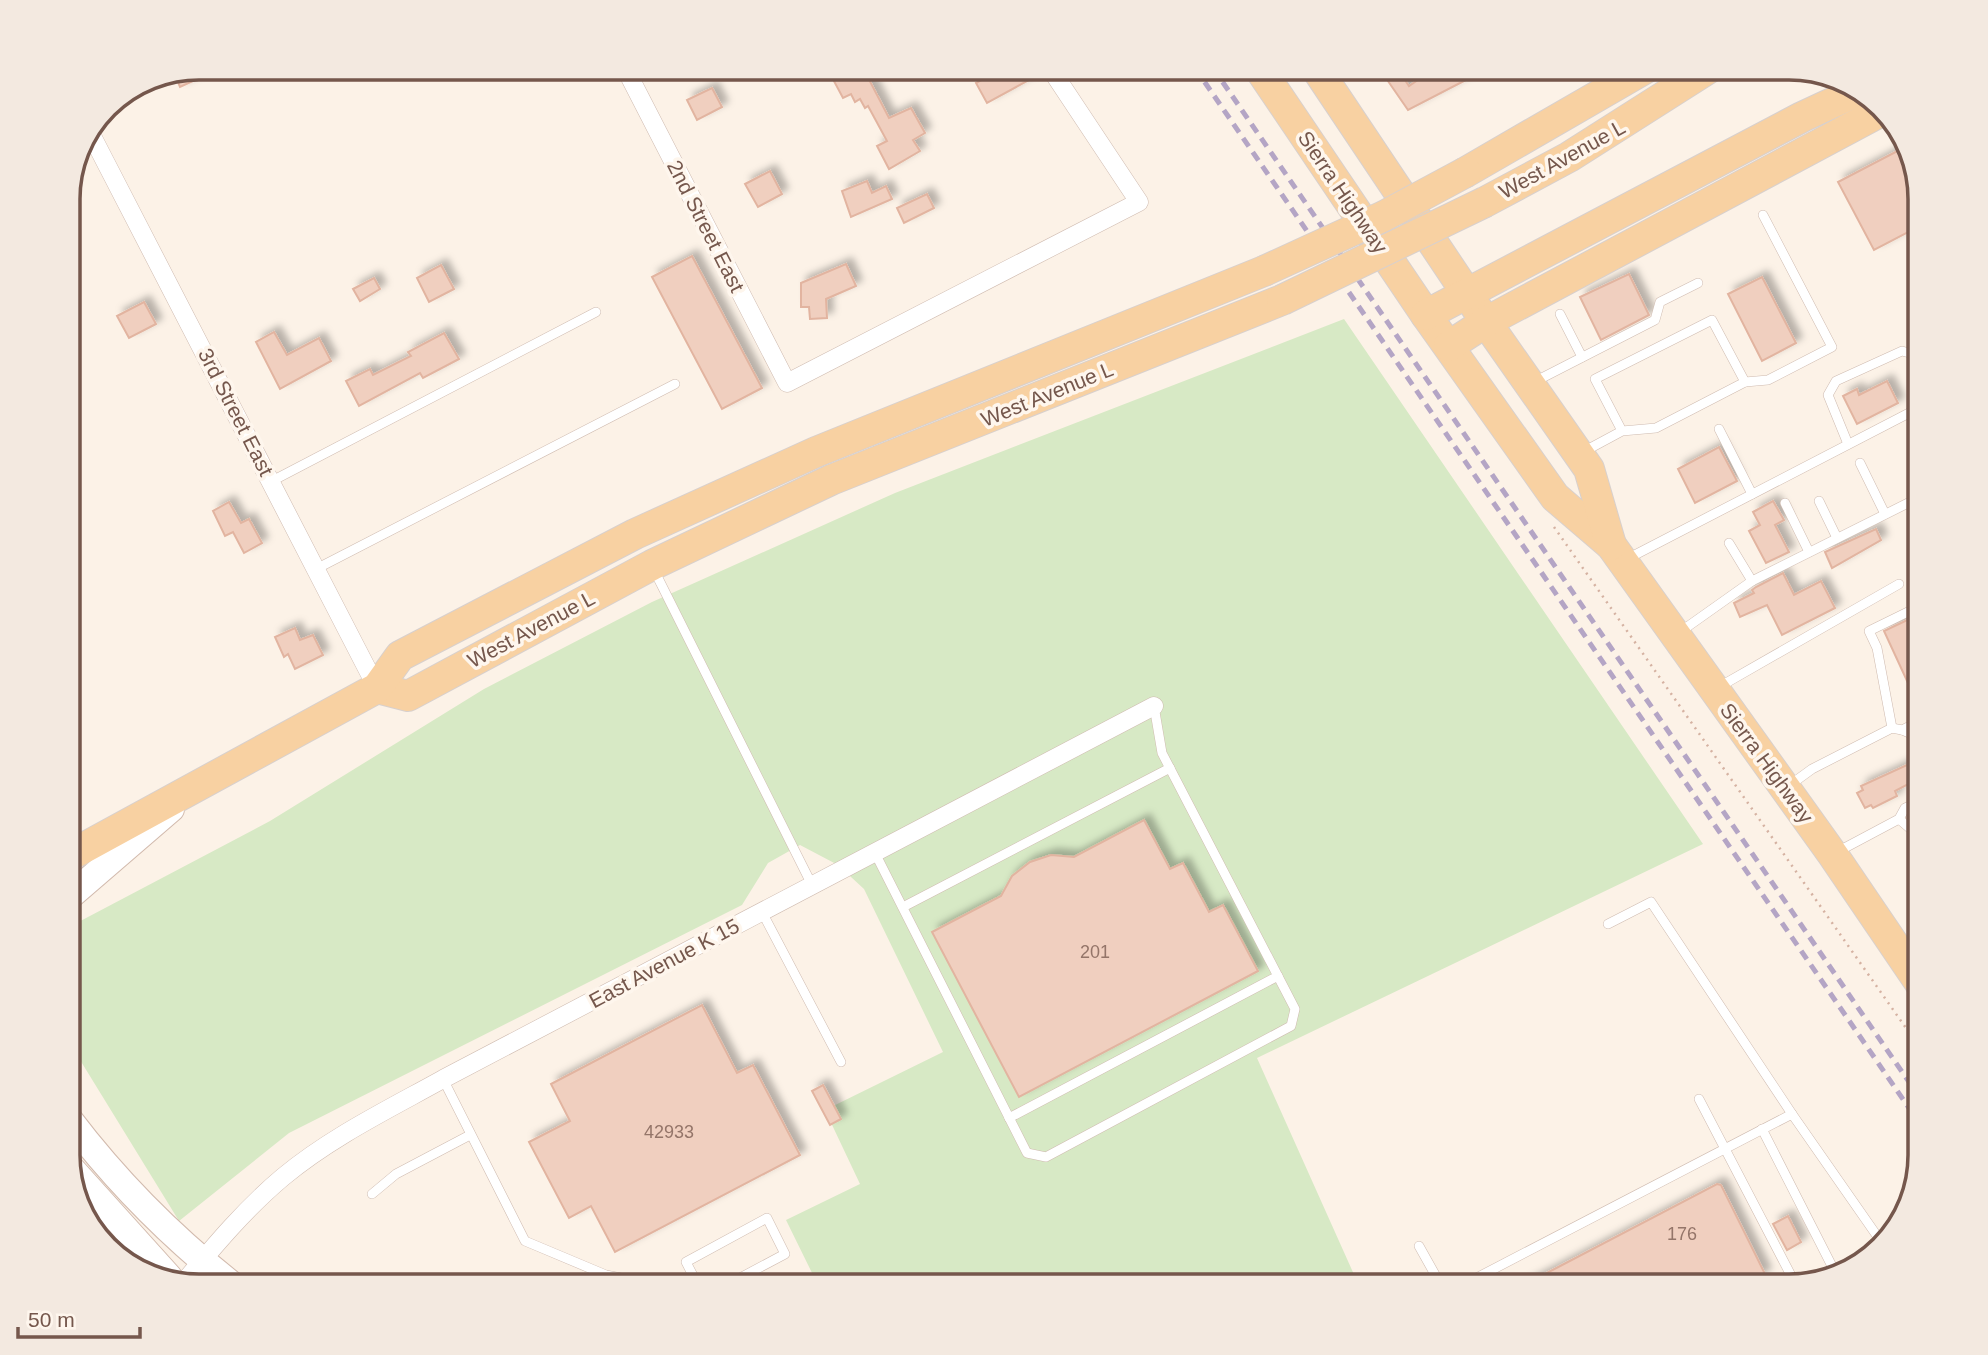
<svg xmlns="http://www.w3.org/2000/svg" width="1988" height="1355" font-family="Arial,sans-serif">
<defs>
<filter id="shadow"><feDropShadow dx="6" dy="-6" stdDeviation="3.5" flood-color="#0004"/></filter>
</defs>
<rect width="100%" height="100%" fill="#fcf2e7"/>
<path fill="#d7e9c5" d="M1344,319l359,525 -446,214 99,221 -16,8h-541l16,-8 -29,-59 74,-36 -35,-74 118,-58 -79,-163 -26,-24 -38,-20 -32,18 -26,42 -453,228 -110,88 -110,-179v-115l201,-106 214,-132 168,-87 243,-109z"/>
<g fill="#f0cfbf" stroke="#e2b4a0" stroke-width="2" filter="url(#shadow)">
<path d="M200,68l17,2 -37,17 -6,-14z"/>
<path d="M827,68h36l26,50 22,-10 14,25 -12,7 7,11 -31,18 -12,-23 10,-5 -19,-35 -3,2 -5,-9 -5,3 -4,-8 -8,4z"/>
<path d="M1018,68h21l1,6 -53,29 -11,-20 20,-11 4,7z"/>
<path d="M1379,68h18l12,18 26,-18h54l-81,42z"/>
<path d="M712,88l10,19 -25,13 -10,-20z"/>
<path d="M1907,146l13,54v26l-46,24 -36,-68z"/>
<path d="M770,171l12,23 -24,13 -13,-23z"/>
<path d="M867,181l5,12 14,-7 6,13 -41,18 -9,-26z"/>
<path d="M927,194l7,14 -30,15 -7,-15z"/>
<path d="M692,256l70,132 -40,21 -70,-132z"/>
<path d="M846,264l10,22 -30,13 1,19 -17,1 -1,-12h-8v-24z"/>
<path d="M441,265l13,24 -25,13 -12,-24z"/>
<path d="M1629,274l20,41 -48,25 -21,-43z"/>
<path d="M1762,277l34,66 -34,18 -34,-67z"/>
<path d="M374,278l6,11 -20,12 -7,-12z"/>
<path d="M144,302l12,22 -27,14 -12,-22z"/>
<path d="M274,332l13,23 32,-17 12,23 -51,28 -24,-47z"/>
<path d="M444,333l15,26 -36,19 -3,-5 -61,33 -13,-25 24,-12 3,6 38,-19 -3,-4z"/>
<path d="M1887,381l11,22 -41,21 -14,-28 14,-7 2,6z"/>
<path d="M1719,447l18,34 -42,22 -17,-34z"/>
<path d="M1773,501l11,19 -9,5 14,27 -23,11 -17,-32 11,-6 -7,-13z"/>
<path d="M229,502l12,21 8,-4 13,24 -18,10 -11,-21 -8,4 -12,-25z"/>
<path d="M1876,529l5,11 -49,28 -7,-16z"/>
<path d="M1783,573l11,22 27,-14 14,27 -53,27 -15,-30 -27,12 -6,-14 20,-10 -2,-3 4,-3z"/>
<path d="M1920,614v95l-36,-78z"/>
<path d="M295,628l5,12 13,-5 10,20 -28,14 -7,-15 -4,3 -9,-20z"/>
<path d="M1920,759v19l-25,13 2,5 -24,12 -2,-3 -6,3 -8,-15 6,-3 -2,-4z"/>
<path d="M1144,820l26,49 13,-6 26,49 14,-7 35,66 -239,126 -87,-165 69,-36 11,-20 18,-14 21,-7 23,2z"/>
<path d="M702,1005l35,68 16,-8 47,90 -185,97 -24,-46 -22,12 -40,-76 41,-21 -19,-37z"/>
<path d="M823,1085l18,34 -11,6 -18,-34z"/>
<path d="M1717,1184l4,1 44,89 -24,13h-221z"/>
<path d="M1788,1216l13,26 -14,8 -14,-26z"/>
</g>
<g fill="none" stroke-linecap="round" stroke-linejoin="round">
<defs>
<g id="service">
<path d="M1560,314l22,43"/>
<path d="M1534,382l121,-62 5,-18 38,-19"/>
<path d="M1745,382l23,-2 64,-33 -69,-132"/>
<path d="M1719,429l33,65"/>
<path d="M1848,444l-20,-49 8,-14 66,-30 18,5"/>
<path d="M1583,452l39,-21 34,-3 89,-46 -33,-62 -117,59 27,52"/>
<path d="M1860,463l25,51"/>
<path d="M272,481l324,-169"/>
<path d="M1819,501l18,37"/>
<path d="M1785,503l24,49"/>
<path d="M1627,559l282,-146 11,-11"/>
<path d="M653,568l159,317"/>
<path d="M316,569l359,-185"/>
<path d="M1752,581l168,-84"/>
<path d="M1680,632l72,-51 -23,-38"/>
<path d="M1719,687l180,-103"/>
<path d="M1892,728l-15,-80 -8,-17 51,-25"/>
<path d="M1902,730l18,8"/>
<path d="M1790,785l22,-16 80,-41 10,2 10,-5"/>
<path d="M1899,819l21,18"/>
<path d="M1837,852l62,-33 6,-11 15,-7"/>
<path d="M875,853l152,300 19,4 245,-131 4,-17 -133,-256 -8,-47"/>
<path d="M903,907l267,-139"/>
<path d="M762,912l79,150"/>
<path d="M1608,924l43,-22 141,212"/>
<path d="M443,1079l82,162 81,34 60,12"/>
<path d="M1699,1099l97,186"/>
<path d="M1009,1118l269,-142"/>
<path d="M1762,1129l74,145"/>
<path d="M372,1194l24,-20 74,-39"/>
<path d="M1419,1246l23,41"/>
<path d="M699,1287l-13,-25 81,-44 18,36 -62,33"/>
<path d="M1459,1287l333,-173 90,129"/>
</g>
<g id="minor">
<path d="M625,68l162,315 352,-181 -89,-134"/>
<path d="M93,138l284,550"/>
<path d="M184,1282c31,-37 62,-74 99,-105 48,-40 106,-68 160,-98l711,-373"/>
</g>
<g id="secondary">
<path d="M69,897l102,-88"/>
<path d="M69,1119c47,62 105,120 166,168"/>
<path d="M69,1166l100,111"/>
</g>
<g id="primary">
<path d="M1259,68l167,247 129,182 56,48 222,310 87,128"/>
<path d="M1316,68l170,254 103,147 22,76"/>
<path d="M1466,172l180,-104"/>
<path d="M1485,202l84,-45 140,-89"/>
<path d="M1426,315l376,-198 58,-27"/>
<path d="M1449,346l37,-24 394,-210"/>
<path d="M377,688l31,8 244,-131 179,-85 451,-180"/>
<path d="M69,856l308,-168 23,-32 235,-122 181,-82 448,-181"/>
</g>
</defs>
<use href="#service" stroke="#cfbbb0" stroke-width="10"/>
<use href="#minor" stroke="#cfbbb0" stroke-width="19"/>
<use href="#secondary" stroke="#d2baad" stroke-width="28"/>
<use href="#primary" stroke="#d8d0cd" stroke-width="32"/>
<path stroke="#d5b2a2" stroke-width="2.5" stroke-dasharray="2 5" stroke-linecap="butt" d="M1554,527l366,521"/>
<use href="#service" stroke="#fff" stroke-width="9"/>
<use href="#minor" stroke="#fff" stroke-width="18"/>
<use href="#secondary" stroke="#fff" stroke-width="26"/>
<use href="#primary" stroke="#f8d1a2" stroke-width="30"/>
<g stroke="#b4a5c5" stroke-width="5" stroke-dasharray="10 7" stroke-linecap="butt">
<path d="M1195,68l725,1056"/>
<path d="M1213,68l707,1030"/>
</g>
<defs>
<g id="primary-bridge">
<path d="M1264,271l120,-55 82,-44"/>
<path d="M1282,300l203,-98"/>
</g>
</defs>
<use href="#primary-bridge" stroke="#d8d0cd" stroke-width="32" stroke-linecap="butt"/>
<use href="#primary-bridge" stroke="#f8d1a2" stroke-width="30"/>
</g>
<g text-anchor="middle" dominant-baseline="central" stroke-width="7" stroke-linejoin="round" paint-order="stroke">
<g font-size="18" fill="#947569">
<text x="1095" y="952">201</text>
<text x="669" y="1132">42933</text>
<text x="1682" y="1234">176</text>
</g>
<g font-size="21" fill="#75574c" stroke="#fef6ed">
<text transform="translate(1562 159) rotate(-29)">West Avenue L</text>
<text transform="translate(1343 192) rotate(56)">Sierra Highway</text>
<text transform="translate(706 226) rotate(63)">2nd Street East</text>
<text transform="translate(1047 394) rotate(-22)">West Avenue L</text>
<text transform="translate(236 412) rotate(63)">3rd Street East</text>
<text transform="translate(531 629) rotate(-28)">West Avenue L</text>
<text transform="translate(1767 763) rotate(54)">Sierra Highway</text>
<text transform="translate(664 963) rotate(-28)">East Avenue K 15</text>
</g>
</g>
<path d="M0 0H1988V1355H0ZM199 80H1789A119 119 0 0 1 1908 199V1155A119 119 0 0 1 1789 1274H199A119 119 0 0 1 80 1155V199A119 119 0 0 1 199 80Z" fill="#f3e9e0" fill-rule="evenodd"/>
<path fill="none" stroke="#75574c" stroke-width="3.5" d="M199 80H1789A119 119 0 0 1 1908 199V1155A119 119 0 0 1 1789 1274H199A119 119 0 0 1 80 1155V199A119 119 0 0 1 199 80Z"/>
<path d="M18 1327v10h122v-10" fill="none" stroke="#75574c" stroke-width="3.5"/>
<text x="28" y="1327" font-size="21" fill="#75574c" stroke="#fef6ed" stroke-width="5" paint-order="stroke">50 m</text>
</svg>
